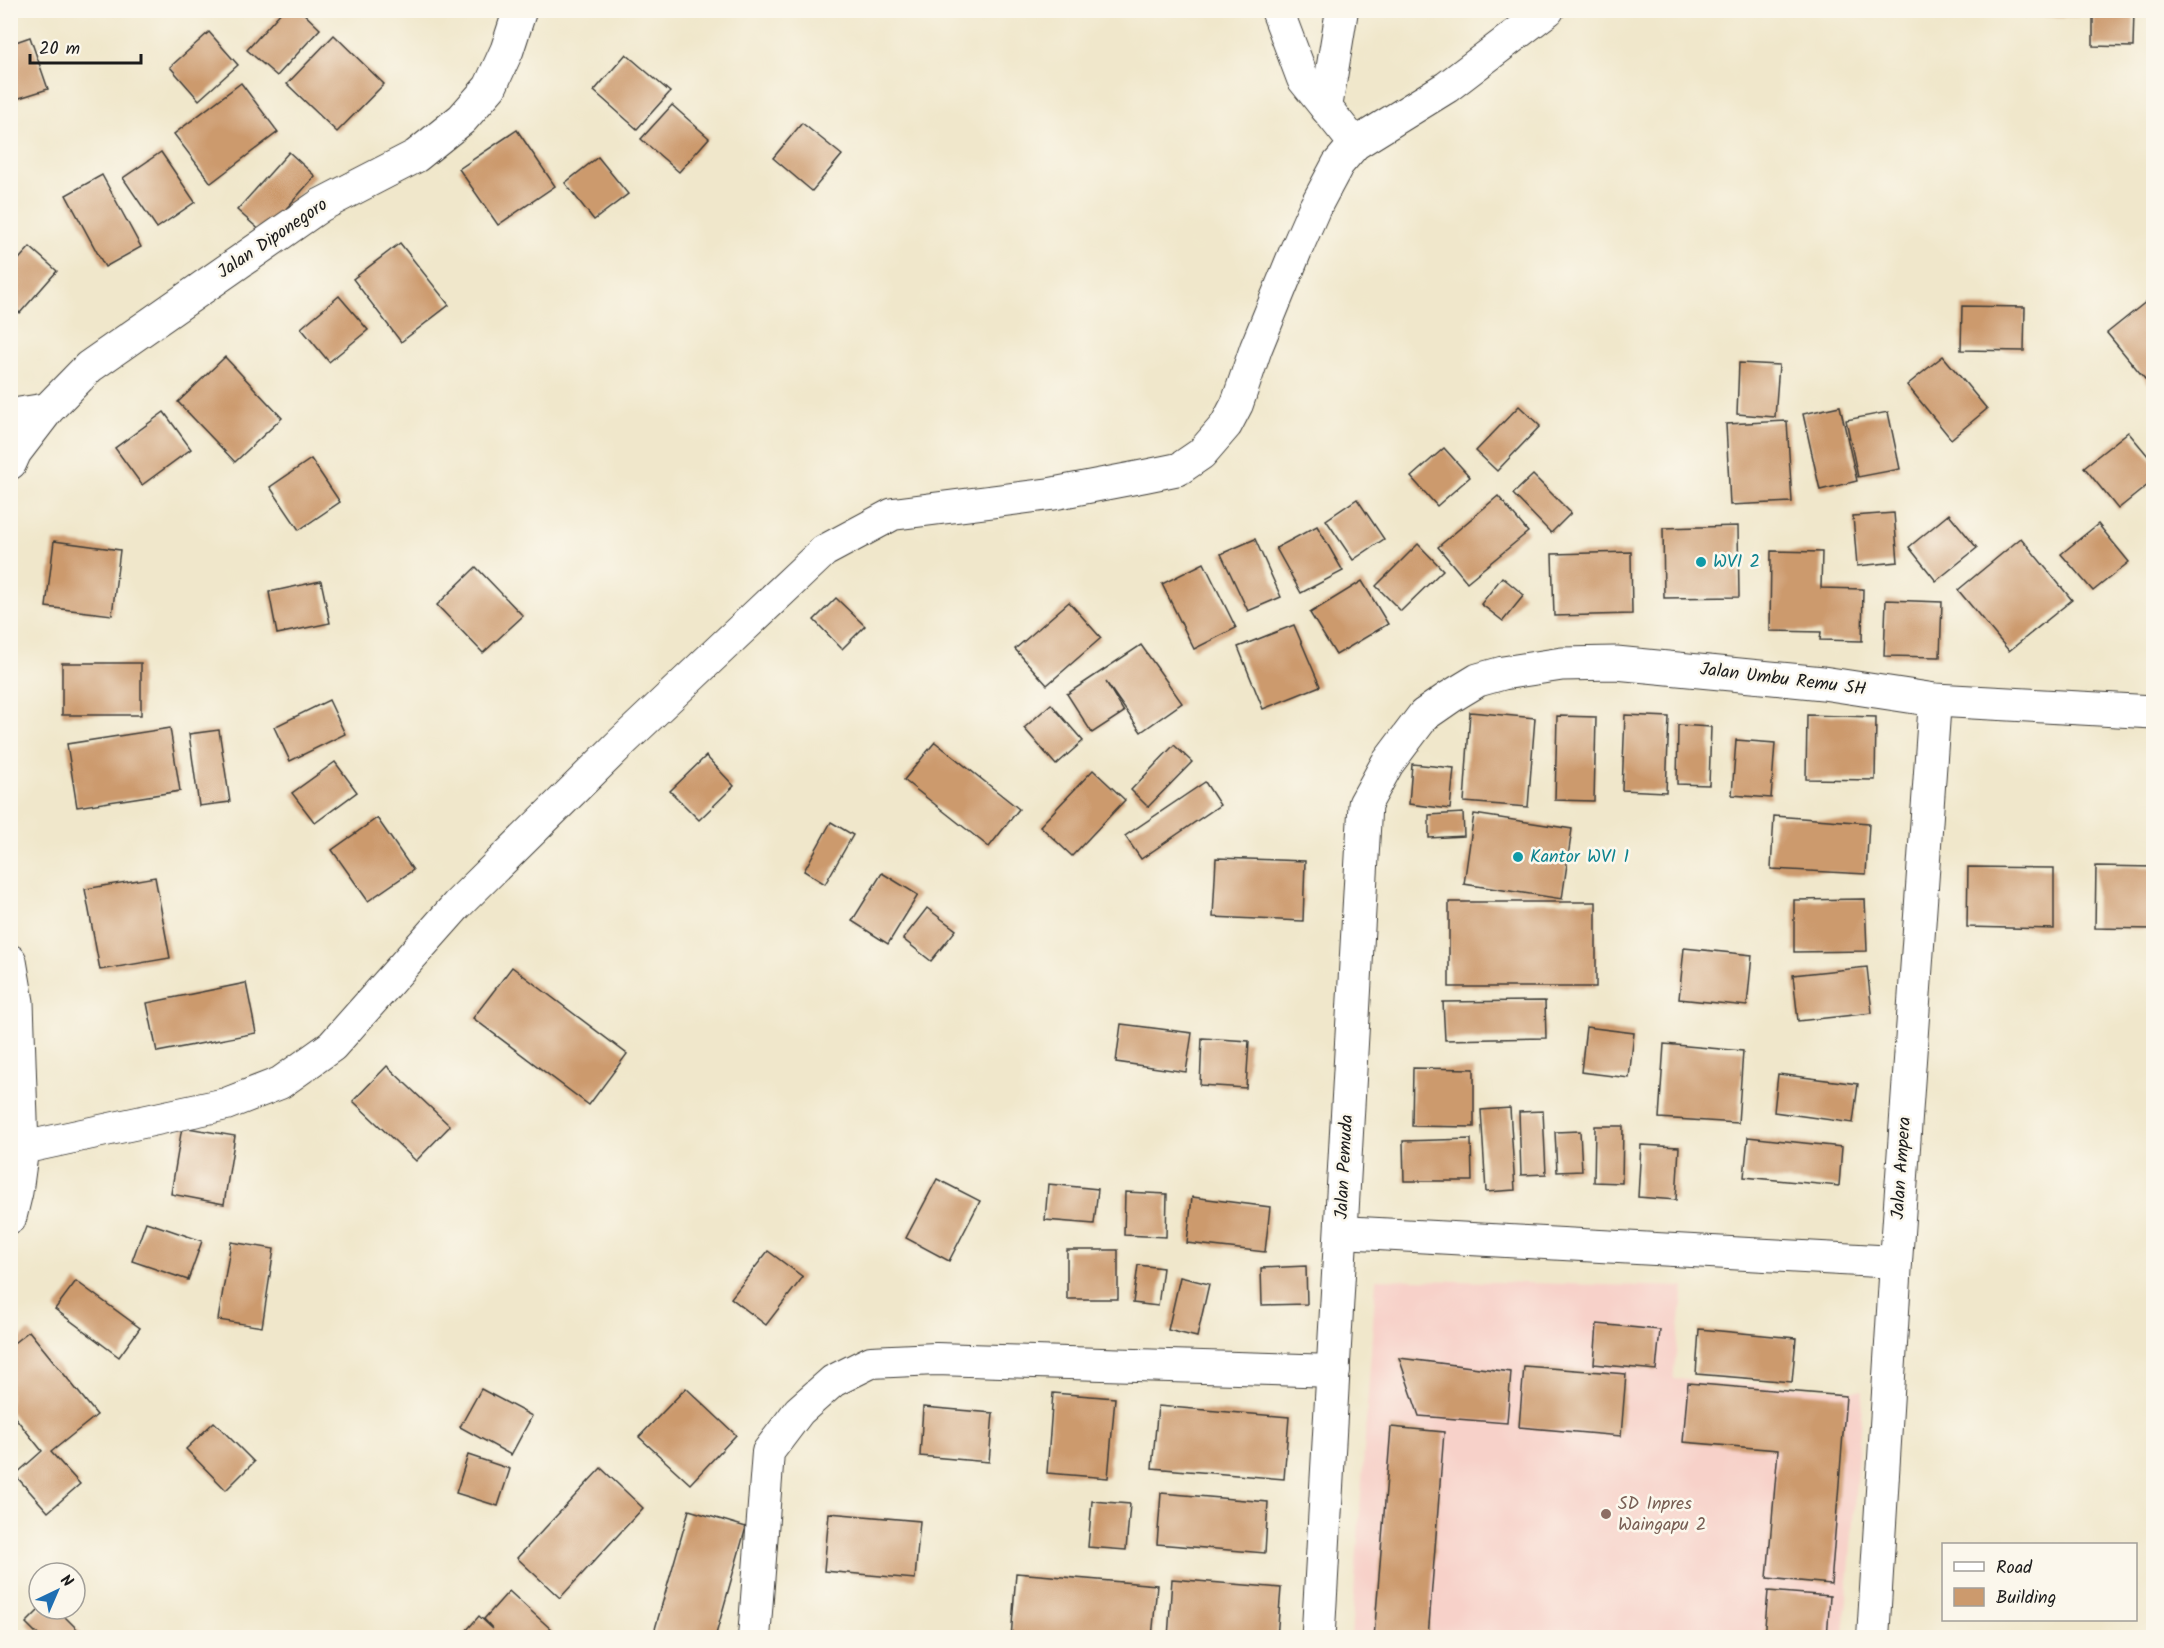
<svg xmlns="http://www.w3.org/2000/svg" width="2164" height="1648" font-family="Kalam,sans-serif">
<rect width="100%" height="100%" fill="#fbf7ec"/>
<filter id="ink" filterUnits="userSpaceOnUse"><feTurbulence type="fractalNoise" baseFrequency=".0167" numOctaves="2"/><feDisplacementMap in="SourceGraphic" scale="12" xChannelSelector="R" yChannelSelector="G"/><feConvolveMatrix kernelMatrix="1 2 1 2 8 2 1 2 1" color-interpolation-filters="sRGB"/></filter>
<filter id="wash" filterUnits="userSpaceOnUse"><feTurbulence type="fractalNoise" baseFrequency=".008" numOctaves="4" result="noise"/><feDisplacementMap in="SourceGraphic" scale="24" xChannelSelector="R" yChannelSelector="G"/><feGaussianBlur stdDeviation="1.35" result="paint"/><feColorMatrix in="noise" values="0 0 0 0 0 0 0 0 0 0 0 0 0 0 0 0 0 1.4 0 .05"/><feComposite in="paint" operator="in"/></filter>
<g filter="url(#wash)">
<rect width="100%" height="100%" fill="#f0e7cb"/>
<path fill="#f7d1c9" d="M1376,1279l308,8 -11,92 190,12 -19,246 -493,1z"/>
<g id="blocks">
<g fill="#cc9a6d">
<path d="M283,10h17l20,19 -43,47 -30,-26z"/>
<path d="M2011,10h67v7l-67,-1z"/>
<path d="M2093,10h41l-1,37 -40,-1z"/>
<path d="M209,32l29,33 -39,35 -29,-33z"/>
<path d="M334,35l50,49 -47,48 -50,-48z"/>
<path d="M30,37l18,52 -38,12v-57z"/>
<path d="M626,54l44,38 -33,37 -43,-38z"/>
<path d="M241,83l37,49 -67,51 -37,-49z"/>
<path d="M672,105l37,33 -30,34 -38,-33z"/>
<path d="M802,123l40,32 -30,36 -39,-33z"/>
<path d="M517,130l38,56 -57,39 -39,-56z"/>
<path d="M161,152l34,50 -38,26 -34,-50z"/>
<path d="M289,152l26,24 -51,58 -27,-24z"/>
<path d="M598,157l30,37 -34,26 -29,-37z"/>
<path d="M102,175l39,72 -36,20 -39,-72z"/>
<path d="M400,243l49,62 -48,37 -48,-63z"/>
<path d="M30,247l27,24 -37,42 -10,-9v-35z"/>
<path d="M339,296l29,34 -39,32 -28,-34z"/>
<path d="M2147,301l7,8v81l-47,-57z"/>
<path d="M1962,306l63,1 -1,44 -63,-1z"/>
<path d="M1943,356l44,53 -36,30 -44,-54z"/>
<path d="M225,357l57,61 -47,44 -57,-60z"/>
<path d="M1739,363l40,2 -4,52 -38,-3z"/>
<path d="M1519,406l21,20 -43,45 -21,-20z"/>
<path d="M1840,406l17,75 -37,9 -17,-76z"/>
<path d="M164,412l27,37 -49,36 -27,-37z"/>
<path d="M1888,412l12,57 -42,8 -12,-57z"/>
<path d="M1787,421l5,81 -62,3 -4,-81z"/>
<path d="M2128,432l26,31v17l-36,29 -34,-42z"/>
<path d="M1444,448l26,29 -33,29 -26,-29z"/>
<path d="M311,459l29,43 -41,28 -29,-43z"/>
<path d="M1533,475l38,38 -20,20 -38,-39z"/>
<path d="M1498,496l30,36 -61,50 -29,-35z"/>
<path d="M1357,499l27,40 -31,21 -27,-40z"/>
<path d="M1894,513l4,49 -41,4 -4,-50z"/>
<path d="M1949,514l28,34 -41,33 -27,-34z"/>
<path d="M2098,524l31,38 -36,29 -32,-37z"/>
<path d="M1317,526l26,45 -42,22 -25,-45z"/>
<path d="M1738,526l1,71 -75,1 -1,-70z"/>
<path d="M2021,538l51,62 -63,51 -51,-61z"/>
<path d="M1255,539l26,58 -33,14 -27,-57z"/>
<path d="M54,541l66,9 -8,65 -66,-8z"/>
<path d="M1418,544l25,26 -42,41 -25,-25z"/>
<path d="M1771,551l51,1 -1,36 42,1 -1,52 -42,-1 1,-8 -51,-1z"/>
<path d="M1631,552l1,62 -78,2 -2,-62z"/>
<path d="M1204,563l32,65 -42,21 -32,-65z"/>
<path d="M476,567l47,49 -40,37 -46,-48z"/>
<path d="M1502,577l22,18 -21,26 -22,-17z"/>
<path d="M321,581l9,42 -53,11 -8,-42z"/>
<path d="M1362,581l26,43 -52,31 -26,-42z"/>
<path d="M836,598l29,28 -23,23 -28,-29z"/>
<path d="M1886,600l56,2 -2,55 -56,-1z"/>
<path d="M1069,602l32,36 -54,47 -32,-36z"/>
<path d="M1294,625l26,61 -57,23 -25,-62z"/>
<path d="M1141,645l41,58 -41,29 -35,-50 18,30 -32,21 -25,-39z"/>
<rect x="62" y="663" width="79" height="52"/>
<path d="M329,700l16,34 -55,27 -16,-34z"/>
<path d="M1051,704l32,37 -27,24 -32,-37z"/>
<path d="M1470,712l65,6 -7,89 -64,-5z"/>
<path d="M1625,715l44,2 -3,75 -44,-2z"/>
<path d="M1807,715l69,2 -1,63 -69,-1z"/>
<path d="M1557,716l39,1 -2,84 -39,-1z"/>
<path d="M1678,725l33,2 -2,58 -32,-1z"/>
<path d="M170,728l10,63 -103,16 -10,-63z"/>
<path d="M219,730l11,72 -31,4 -10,-72z"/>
<path d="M1736,740l39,3 -4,55 -39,-3z"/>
<path d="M935,742l84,67 -30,38 -85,-67z"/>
<path d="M1174,745l18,17 -44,45 -17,-17z"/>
<path d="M706,756l28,30 -35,34 -29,-29z"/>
<path d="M335,762l22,30 -42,31 -23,-30z"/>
<path d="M1412,764l42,4 -4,41 -41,-5z"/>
<path d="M1093,770l32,30 -53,56 -32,-30z"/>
<path d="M1205,782l15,23 -79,54 -16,-23z"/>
<path d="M1463,813l1,23 -35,2v-23z"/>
<path d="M1474,814l98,15 -10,70 -98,-15z"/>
<path d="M1774,816l95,7 -3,51 -95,-5z"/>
<path d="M377,818l36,52 -45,31 -36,-51z"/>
<path d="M831,822l22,13 -28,49 -21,-13z"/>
<path d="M1216,858l89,3 -2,60 -90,-4z"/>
<path d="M2096,866l58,1v62l-59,-1z"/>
<path d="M1968,867l86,1v61l-87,-2z"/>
<path d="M882,873l36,22 -30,49 -36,-23z"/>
<path d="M155,877l15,81 -70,12 -15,-81z"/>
<path d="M1865,899l2,52 -73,1v-52z"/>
<rect x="1449" y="902" width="147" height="85"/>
<path d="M927,908l29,22 -25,31 -28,-22z"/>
<path d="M1684,948l68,7 -5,51 -68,-7z"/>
<path d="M512,967l115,87 -38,51 -116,-87z"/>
<path d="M1867,967l5,46 -74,8 -5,-46z"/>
<path d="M246,983l10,50 -99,19 -10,-49z"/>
<path d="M1545,1001l1,37 -101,2 -2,-38z"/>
<path d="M1121,1024l71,9 -6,39 -70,-10z"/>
<path d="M1586,1027l48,6 -5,45 -48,-6z"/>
<path d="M1202,1038l47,3 -3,47 -46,-3z"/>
<path d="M1664,1044l79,7 -5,72 -79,-5z"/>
<path d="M387,1066l63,60 -34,35 -63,-60z"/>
<path d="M1413,1068l61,1v58l-62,-1z"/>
<path d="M1778,1074l80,10 -5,39 -79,-11z"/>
<path d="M1510,1108l5,82 -29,2 -5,-82z"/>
<path d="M1543,1111l3,63 -25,1 -2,-63z"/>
<path d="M1595,1126h28l-1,57 -28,-1z"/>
<path d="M182,1127l53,9 -11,68 -53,-10z"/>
<path d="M1580,1131l2,40 -25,1 -2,-40z"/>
<path d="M1748,1137l94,10 -3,39 -95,-9z"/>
<path d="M1471,1139l1,42h-68l-1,-40z"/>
<path d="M1641,1145l38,2 -3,53 -38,-3z"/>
<path d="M937,1179l43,22 -31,60 -43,-23z"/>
<path d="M1048,1184l50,5 -4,35 -49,-4z"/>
<path d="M1125,1192l42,2 -1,43 -42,-2z"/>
<path d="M1192,1197l78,10 -5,45 -78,-9z"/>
<path d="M146,1222l56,19 -14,39 -56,-19z"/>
<path d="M231,1242l43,7 -12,78 -44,-7z"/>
<rect x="1067" y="1250" width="51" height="49"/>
<path d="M768,1251l35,26 -37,48 -35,-27z"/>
<path d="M1138,1265l25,3 -5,38 -25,-3z"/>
<path d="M1306,1266l1,38 -45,1 -1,-37z"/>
<path d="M1180,1277l29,7 -12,53 -29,-7z"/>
<path d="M76,1281l64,47 -21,29 -64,-48z"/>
<path d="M1597,1324l63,6 -4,40 -62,-6z"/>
<path d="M1699,1329l97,9 -4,44 -96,-8z"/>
<path d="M29,1331l68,84 -46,37 29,32 -32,28 -33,-37 27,-24 -32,-40v-65z"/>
<path d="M1399,1358l112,14 -4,51 -88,-7z"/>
<path d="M1524,1366l102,8 -5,62 -102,-9z"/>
<path d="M1688,1383l158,13 -15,188 -64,-6 11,-128 -95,-8z"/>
<path d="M686,1388l50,47 -46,49 -51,-47z"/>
<path d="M481,1389l51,27 -21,39 -51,-28z"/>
<path d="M1053,1393l62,5 -7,80 -61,-5z"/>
<path d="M1158,1406l131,11 -5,62 -132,-11z"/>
<path d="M923,1407l70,6 -4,49 -69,-6z"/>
<path d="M214,1422l40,40 -28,28 -40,-41z"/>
<path d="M1391,1427l53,5 -16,206h-54z"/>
<path d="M468,1455l42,14 -12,37 -42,-13z"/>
<path d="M601,1468l42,40 -83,90 -43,-40z"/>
<path d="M1161,1493l107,9 -3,51 -108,-9z"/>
<path d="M1092,1501l38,3 -4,46 -38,-3z"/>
<path d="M689,1510l57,17 -31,111h-56l-6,-2z"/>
<path d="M829,1513l91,8 -5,58 -91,-8z"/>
<path d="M1016,1573l141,12 -5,53h-141z"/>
<path d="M1172,1579l109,9 -4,50h-109z"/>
<path d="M509,1591l44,40 -6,7h-87l19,-22 14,13 -9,-10z"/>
<path d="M1768,1591l62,5 -3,42h-63z"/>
<path d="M40,1609h17l29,29h-45l-15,-15z"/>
</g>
</g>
</g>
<g filter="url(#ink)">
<use href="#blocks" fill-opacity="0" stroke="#3c3a36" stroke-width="1.5"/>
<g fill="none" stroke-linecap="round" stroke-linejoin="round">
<defs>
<g id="street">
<path d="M1277,10l26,69 52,65"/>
<path d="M1326,108l16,-98"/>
<path d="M10,415l38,-6"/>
<path d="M22,1148l204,-44 54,-21 52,-37 125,-141 165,-163 202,-191 69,-37 158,-20 94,-18 34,-7 22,-15 25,-29 11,-21 19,-56 40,-98 18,-41 24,-45 17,-20 92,-57 101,-77"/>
<path d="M1341,1232l555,30"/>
<path d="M754,1638l14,-186 31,-41 34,-30 38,-19 65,-3 398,12"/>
<path d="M1873,1638l23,-376 39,-562"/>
</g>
<path id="secondary" d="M1318,1638l47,-834 22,-40 37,-49 26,-18 28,-17 25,-7 59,-9 54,-1 207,20 112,17 219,12"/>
<g id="highway">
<path d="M10,463l5,-11 33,-43 41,-42 232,-162 95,-49 46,-37 28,-32 17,-37 13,-40"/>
<path d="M10,961l7,41 5,146 -6,44 -6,25"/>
</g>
</defs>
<use href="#street" stroke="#3c3a36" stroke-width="34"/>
<use href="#secondary" stroke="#3c3a36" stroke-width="35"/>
<use href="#highway" stroke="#3c3a36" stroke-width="35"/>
<use href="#street" stroke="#fff" stroke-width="32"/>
<use href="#secondary" stroke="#fff" stroke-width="33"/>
<use href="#highway" stroke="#fff" stroke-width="33"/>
</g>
</g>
<g fill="#0f9aa8" stroke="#fbf7ec" stroke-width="2">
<circle cx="1701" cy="562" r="6"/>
<circle cx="1518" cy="857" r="6"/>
</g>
<circle fill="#8d6e63" stroke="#fbf7ec" stroke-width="2" cx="1606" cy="1514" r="6"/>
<g text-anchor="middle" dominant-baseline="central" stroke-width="5" stroke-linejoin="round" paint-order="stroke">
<g font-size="18" fill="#1c1c1c" stroke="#fbf7ec">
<text transform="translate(273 239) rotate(-34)">Jalan Diponegoro</text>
<text transform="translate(1783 680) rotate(7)">Jalan Umbu Remu SH</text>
<text transform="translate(1345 1167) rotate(-87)">Jalan Pemuda</text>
<text transform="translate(1902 1168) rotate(-86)">Jalan Ampera</text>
</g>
<g font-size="18" fill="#0d838f" stroke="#fbf7ec" text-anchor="start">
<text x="1713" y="562">WVI 2</text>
<text x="1530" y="857">Kantor WVI 1</text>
</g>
<g font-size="18" fill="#785e54" stroke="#fbf7ec" text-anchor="start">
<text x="1618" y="1504">SD Inpres<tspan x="1618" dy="21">Waingapu 2</tspan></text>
</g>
</g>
<rect width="2164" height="1648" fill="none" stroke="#fbf7ec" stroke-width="36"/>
<rect x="1942" y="1543" width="195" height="78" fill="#fbf7ec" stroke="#a29f99" stroke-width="1.5"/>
<rect x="1954" y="1562" width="30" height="9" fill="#ffffff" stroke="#a29f99" stroke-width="1.5"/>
<text x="1996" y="1573" font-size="18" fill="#1c1c1c">Road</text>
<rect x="1954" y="1588" width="30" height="18" fill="#cc9a6d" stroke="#a29f99" stroke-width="1.5"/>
<text x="1996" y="1603" font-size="18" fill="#1c1c1c">Building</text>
<g transform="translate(57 1591) rotate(44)"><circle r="28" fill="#fbf7ec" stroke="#a29f99" stroke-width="1.5"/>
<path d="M0-4.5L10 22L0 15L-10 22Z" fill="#1f6fb2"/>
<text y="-9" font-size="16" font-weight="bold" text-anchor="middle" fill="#1c1c1c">N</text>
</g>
<path d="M30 54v9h111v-9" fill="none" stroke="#1c1c1c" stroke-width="3"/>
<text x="39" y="54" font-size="18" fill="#1c1c1c" stroke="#fbf7ec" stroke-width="4.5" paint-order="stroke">20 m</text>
</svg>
